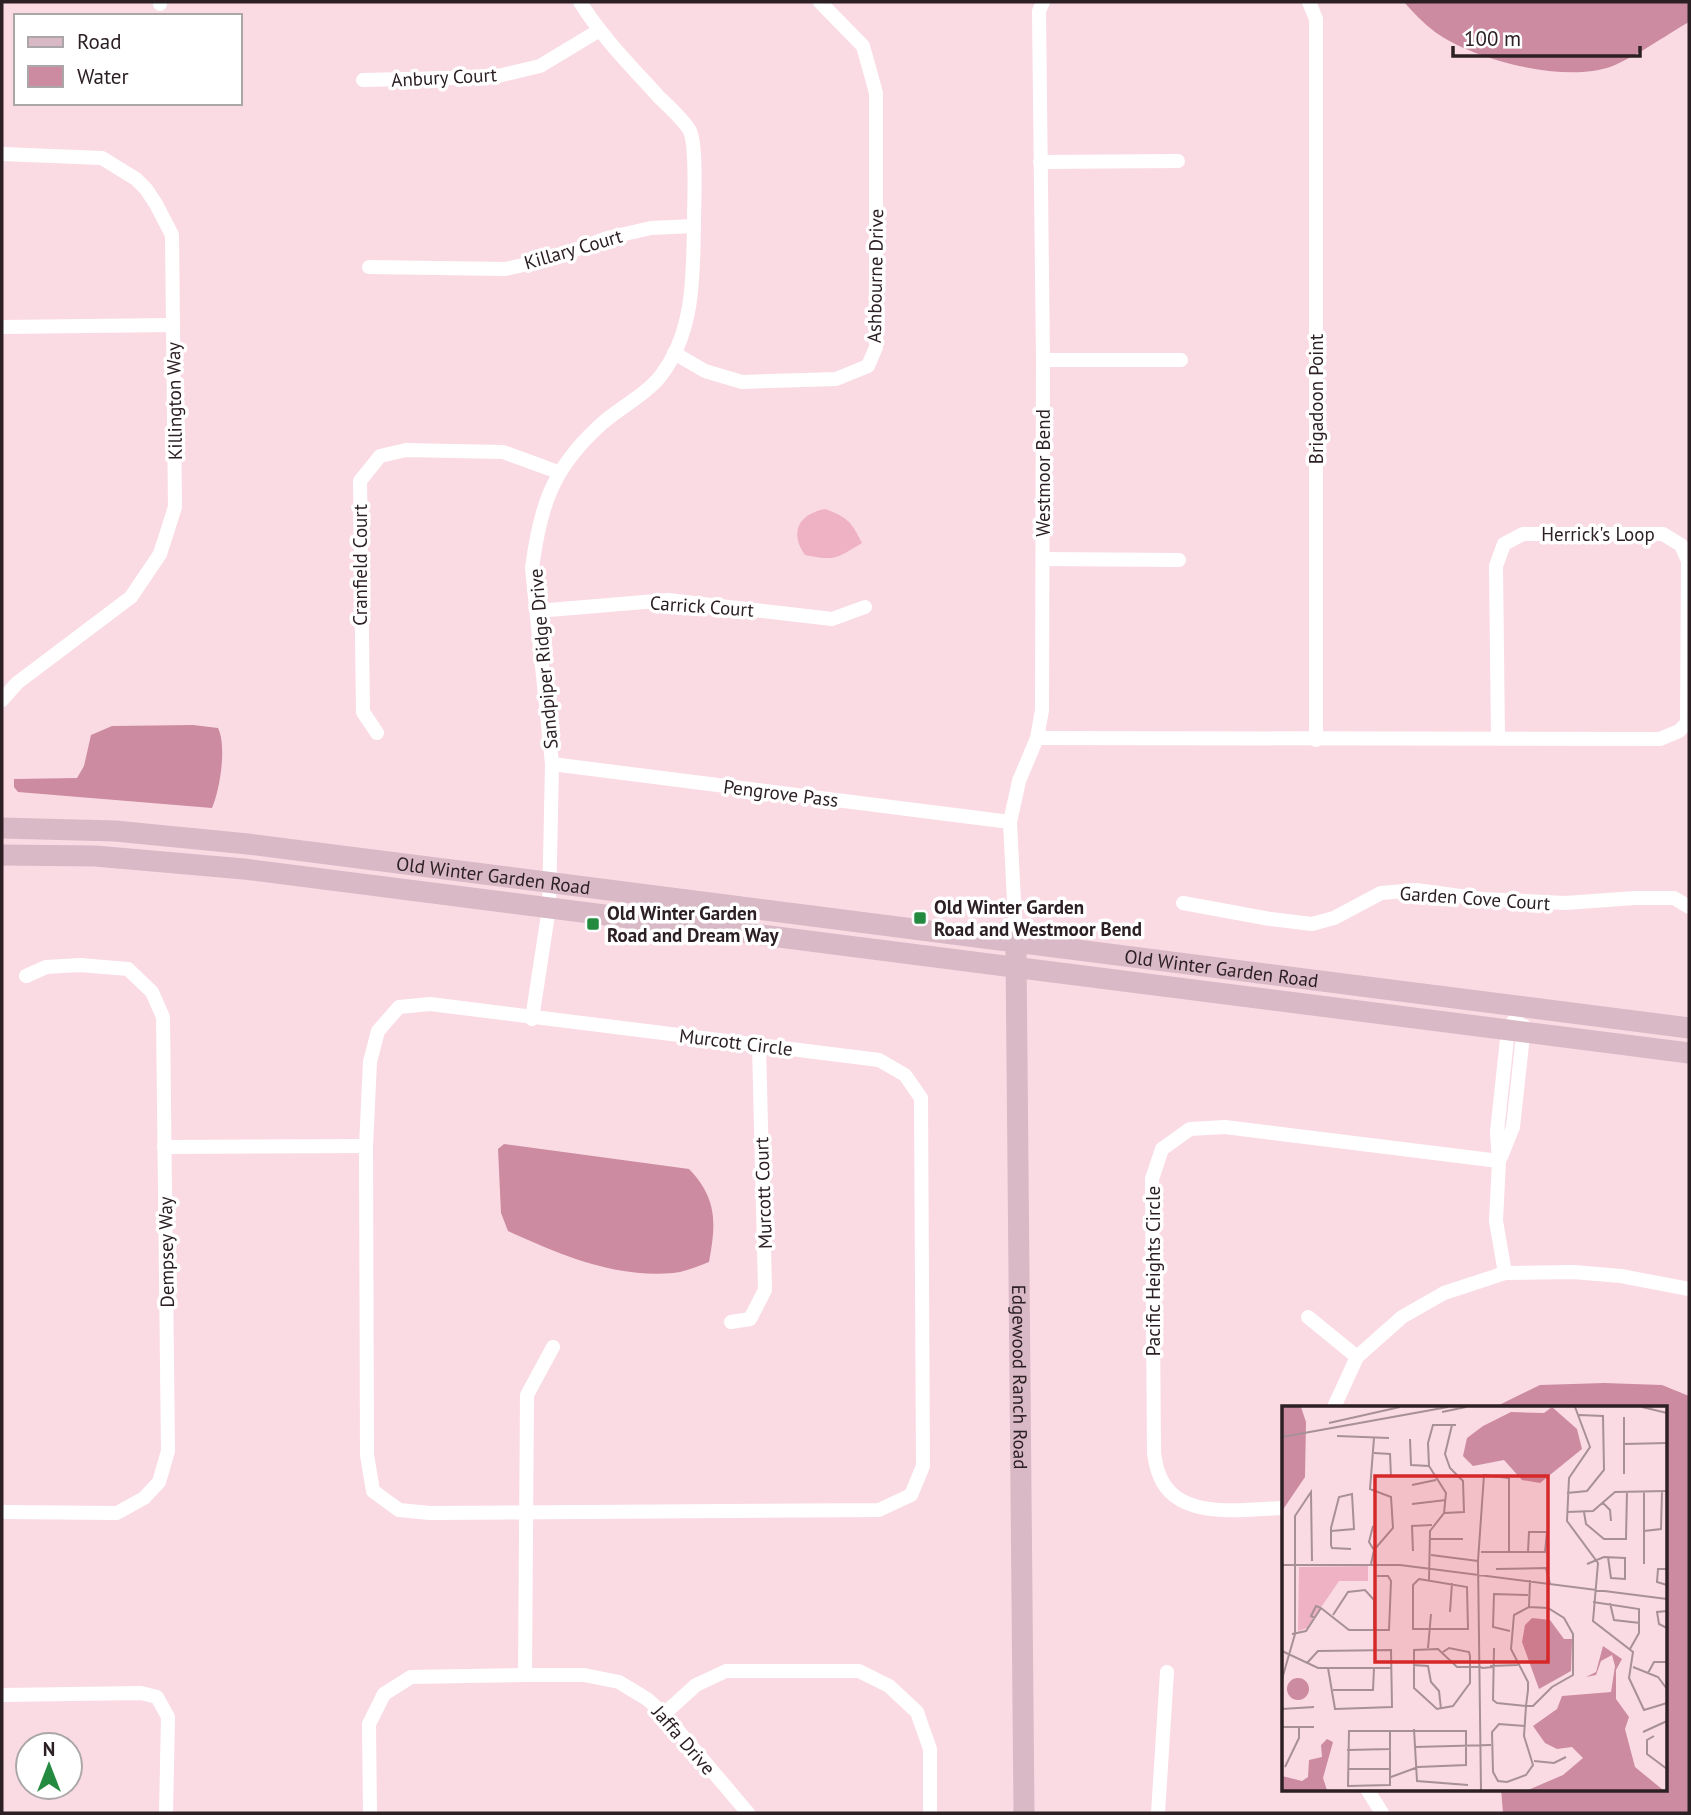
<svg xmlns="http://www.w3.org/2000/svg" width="1691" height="1815" font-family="'PT Sans',sans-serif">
<rect width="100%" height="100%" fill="#fadbe4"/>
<path fill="#efb1c4" d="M825,509c23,8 27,14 37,34 -26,16 -28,18 -57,12 -16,-23 -6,-41 20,-46z"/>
<g fill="#cc8ba0">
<path d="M1404,2h285v20c-23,13 -55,36 -79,45 -47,16 -136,-7 -175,-35 -12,-9 -22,-20 -31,-30z"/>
<path d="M193,725l25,3c9,18 2,62 -6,80l-194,-16 -4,-5v-8l63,-1 7,-12 7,-31 21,-9z"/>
<path d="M504,1144l185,25c29,30 27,55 20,93 -11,4 -24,10 -36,11 -59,5 -112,-18 -165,-42l-7,-18 -3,-64z"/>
<path d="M1604,1383l58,2 27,11v417h-186l-2,-24h164v-382h-170l45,-22z"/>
</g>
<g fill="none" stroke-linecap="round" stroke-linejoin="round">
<g stroke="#fff" stroke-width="14">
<path d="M160,2v2"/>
<path d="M1309,2l7,17v721"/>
<path d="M363,80l131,-3 46,-11 58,-35"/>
<path d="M2,154l100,4 34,21 10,10 10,15 16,31 3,272 -15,47 -29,43 -114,86 -15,17"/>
<path d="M1040,162l138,-1"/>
<path d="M369,267l136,2 46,-10 56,-21 44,-10 43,-2"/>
<path d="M2,327l171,-2"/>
<path d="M674,353l31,18 37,11 94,-3 32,-13 8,-19v-254l-13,-47 -43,-44"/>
<path d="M1043,360h138"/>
<path d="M1043,559l136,1"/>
<path d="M537,611l131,-11 164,19 33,-12"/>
<path d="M377,733l-14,-21 -3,-231 20,-25 26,-6 97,2 55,20"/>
<path d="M1037,738l623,1 19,-8 8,-8 1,-162 -7,-16 -18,-11h-140l-19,10 -8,22 2,172"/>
<path d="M552,764l458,58"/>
<path d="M1183,903l87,16 42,5 22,-6 47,-25 35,-3 66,9 83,4 70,-5h39l15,9"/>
<path d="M1016,940l-6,-118 9,-41 18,-43 5,-28 1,-350 -4,-349 4,-9"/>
<path d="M430,1004l449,56 26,15 16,23 2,368 -12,29 -32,15 -449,3 -31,-3 -26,-19 -6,-36 -1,-309 4,-84 8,-31 21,-24z"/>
<path d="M532,1019l17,-111 3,-144 -20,-196c8,-60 19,-97 65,-140 18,-18 45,-30 62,-50 36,-45 34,-103 35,-157 0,-20 3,-74 -4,-90 -5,-10 -24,-27 -32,-35 -28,-31 -56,-59 -78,-94"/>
<path d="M164,1147l202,-1"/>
<path d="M1501,1157l12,-30 11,-101"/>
<path d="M1505,1273l-9,-52 3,-60 -2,-29 11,-102 14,-22"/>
<path d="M1308,1317l49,40"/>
<path d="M731,1322l19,-3 15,-29 -6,-245"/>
<path d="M1334,1407l23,-50 45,-40 42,-24 61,-20 68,-1 48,4 68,13"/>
<path d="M1283,1508c-39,1 -107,14 -124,-34 -3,-7 -4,-14 -5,-21l-2,-274 10,-30 28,-20 35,-2 274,34"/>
<path d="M2,1512l115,1 27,-15 15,-16 9,-31 -5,-434 -11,-25 -24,-23 -48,-4 -34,2 -20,9"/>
<path d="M525,1675l2,-280 26,-48"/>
<path d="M2,1695l139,-2 16,4 11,20 -2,96"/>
<path d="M664,1714l32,-29 30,-14h133l30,15 28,26 13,37v64"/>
<path d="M1367,1789l15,24"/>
<path d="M370,1813l-1,-89 15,-30 27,-17 114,-2h59l35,7 28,17 17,15 84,99"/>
<path d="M1158,1813l9,-141"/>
</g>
<g stroke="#d9b9c5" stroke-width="21">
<path id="s1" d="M2,828l113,3 133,13 1441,184"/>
<path d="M2,855l93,1 149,13 1445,184"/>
<path id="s2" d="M1016,953l8,860"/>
</g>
</g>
<g fill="#248a3f" stroke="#fff" stroke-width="2.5">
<rect x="913" y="911" width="14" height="14" rx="3.5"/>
<rect x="586" y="917" width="14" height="14" rx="3.5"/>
</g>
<g text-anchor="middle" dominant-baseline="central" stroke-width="7" stroke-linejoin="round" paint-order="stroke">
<g font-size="19" fill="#2c2024" stroke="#fff">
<text transform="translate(444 77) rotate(-3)">Anbury Court</text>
<text transform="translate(573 249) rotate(-16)">Killary Court</text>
<text transform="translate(875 276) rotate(-89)">Ashbourne Drive</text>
<text transform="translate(1316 399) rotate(-90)">Brigadoon Point</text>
<text transform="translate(174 401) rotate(-91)">Killington Way</text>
<text transform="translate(1043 473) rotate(-90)">Westmoor Bend</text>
<text x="1598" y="534">Herrick's Loop</text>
<text transform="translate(360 565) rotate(-90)">Cranfield Court</text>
<text transform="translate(702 606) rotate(4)">Carrick Court</text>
<text transform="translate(543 659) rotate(-95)">Sandpiper Ridge Drive</text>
<text transform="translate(781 793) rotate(7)">Pengrove Pass</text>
<text stroke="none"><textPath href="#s1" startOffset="494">Old Winter Garden Road</textPath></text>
<text transform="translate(1475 898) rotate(4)">Garden Cove Court</text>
<text stroke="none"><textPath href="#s1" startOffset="1228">Old Winter Garden Road</textPath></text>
<text transform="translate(736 1042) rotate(7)">Murcott Circle</text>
<text transform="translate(763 1193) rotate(-92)">Murcott Court</text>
<text transform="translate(166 1252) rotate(-91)">Dempsey Way</text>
<text transform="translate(1153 1271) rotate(-90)">Pacific Heights Circle</text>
<text stroke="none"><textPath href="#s2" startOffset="424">Edgewood Ranch Road</textPath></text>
<text transform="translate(684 1740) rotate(49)">Jaffa Drive</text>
</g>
<g font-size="19" font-weight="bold" fill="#2c2024" stroke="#fff" text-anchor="start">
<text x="934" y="907">Old Winter Garden<tspan x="934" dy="22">Road and Westmoor Bend</tspan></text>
<text x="607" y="913">Old Winter Garden<tspan x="607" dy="22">Road and Dream Way</tspan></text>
</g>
</g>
<g transform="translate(1282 1406)">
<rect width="385" height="385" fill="#fadbe4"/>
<path d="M86,160v15h-29l-32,47 -9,3 1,-64z" fill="#efb1c4"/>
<path d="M0,1h19l5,15 -1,55 -23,34zM270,1l25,22 5,20 -42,34 -18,-3 -18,-20 -31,6 -10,-10 4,-18 16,-12 28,-14 33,1zM250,212l18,2 14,19h8l-1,32 -32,18 -17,-47 3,-17zM321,240l19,13 -6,11v29l13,18 -4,12 10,38 28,23h-135l35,-15 20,-17 -11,-11 -15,2 -12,-6 -12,-17 24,-17 5,-13 49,-4 4,-26 -3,-11 -11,6 -5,14 -10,2 10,-5zM5 283a11 11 0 1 1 22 0a11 11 0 1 1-22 0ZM45,333l6,3 -10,36 4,12h-45v-14l20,5 6,-4 1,-17 13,-3 -1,-12z" fill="#cc8ba0"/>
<path fill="none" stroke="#a89097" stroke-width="2" d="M293,1l15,40 -21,31 -2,43 31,42 -5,58 40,31 -4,26 15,32 23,-7M360,1l25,6M160,6l24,-5M342,11v57M47,17l71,-16M55,30l52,2M0,31l166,-30M128,33l1,26 18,1M342,38l43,-1M92,47l16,1 1,23M130,79l24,-5M362,85v73M285,87l20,-2 17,-21 -1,-54 -24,-1M320,96l8,8 1,11M130,98l34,-4M285,106l26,-1 22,-19 52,-1M302,106l2,12 18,15h22l1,-48M162,107l20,-1 -1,-31 -13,-13 -5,-14 7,-29M91,120l-4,16 5,8M49,125l23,-2 -2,-35 -13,3 -8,31v17l1,3 19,1M362,125l17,-2 1,-38M148,133h33M131,145l-1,-25 20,-1M199,146h64l2,-20h-18l-1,20M149,149l47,6M13,156v-46l16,-24 1,69M89,158l3,-14 19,-22 -2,-31 -21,-8 4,-51M305,158l17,-7 21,1v21l-14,-1 -3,-21M0,159h118l267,34M214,163l50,-1 4,16M385,163h-9l-1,13 10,3M137,173l48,8 1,42h-55v-44zM147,175l1,-50 14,-18 2,-20 -17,-27 -1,-23 5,-18h23M311,196l46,7v24l-9,16M328,197l4,17 26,3M247,201l1,-27M39,202l28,22h40l2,-49 -3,-5h-11M385,205l-10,1 2,12 8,4M168,206l2,-29M51,209l15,-23 17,-2 9,10v31M33,212l-4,-2 5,-10 5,2M228,225l-17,-4 1,-33 34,1M10,228l14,-3 15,-23M146,242l3,-34M212,242l-1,52 4,3 29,3h7l19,-19 21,-12v-41l-9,-16 -16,-10 -19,-1 -15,8 -3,34 17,33v8l-2,16 -2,30 9,29 -7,10 -19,7 -9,-1 -5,-9 -1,-40 7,-8 26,2M0,245l36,17h74M161,246l6,-4 20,4 1,4v27l-17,23 -16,3 -23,-21v-38l24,-1 19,18h23l3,1 10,-1M25,257l11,-12 73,-1 1,57 -57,2 -7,-41M131,259l15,1 3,16 8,9 2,18M208,260l28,-1M351,261l25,10 9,12M366,267l6,-11h13M0,273l13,-45v-72M51,284h40l1,-22M0,303l32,-2M0,321h32M132,323l3,52 51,4M108,325v54l-42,1 1,-55h117v34l-48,2 -27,10M361,326l24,-11M372,330l-7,4v14l20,15M132,341l77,-2M65,344l44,-1M252,355l20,2 12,-6M3,361l14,-29v-11M66,363h43M199,384l-3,-229 6,-86 25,3v74"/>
<path fill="#d62828" fill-opacity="0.15" stroke="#d62828" stroke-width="3.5" d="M93,70h173v186h-173z"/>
<rect width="385" height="385" fill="none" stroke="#2c2024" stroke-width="3.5"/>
</g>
<rect width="1691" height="1815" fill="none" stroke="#2c2024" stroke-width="7"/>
<rect x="14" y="14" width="228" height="91" fill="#ffffff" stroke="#aba6a7" stroke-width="2"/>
<rect x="28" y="37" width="35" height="10" fill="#d9b9c5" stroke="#aba6a7" stroke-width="2"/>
<text x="77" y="49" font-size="21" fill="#2c2024">Road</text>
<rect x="28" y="66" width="35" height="21" fill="#cc8ba0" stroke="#aba6a7" stroke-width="2"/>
<text x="77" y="84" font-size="21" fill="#2c2024">Water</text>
<g transform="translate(49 1766)"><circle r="33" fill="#ffffff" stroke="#aba6a7" stroke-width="2"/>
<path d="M0-5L12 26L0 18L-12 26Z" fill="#248a3f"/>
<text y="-10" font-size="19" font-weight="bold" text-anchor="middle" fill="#2c2024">N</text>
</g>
<path d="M1453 46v10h187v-10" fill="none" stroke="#2c2024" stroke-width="3.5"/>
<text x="1464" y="46" font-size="21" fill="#2c2024" stroke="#ffffff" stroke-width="5" paint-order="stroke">100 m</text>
</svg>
